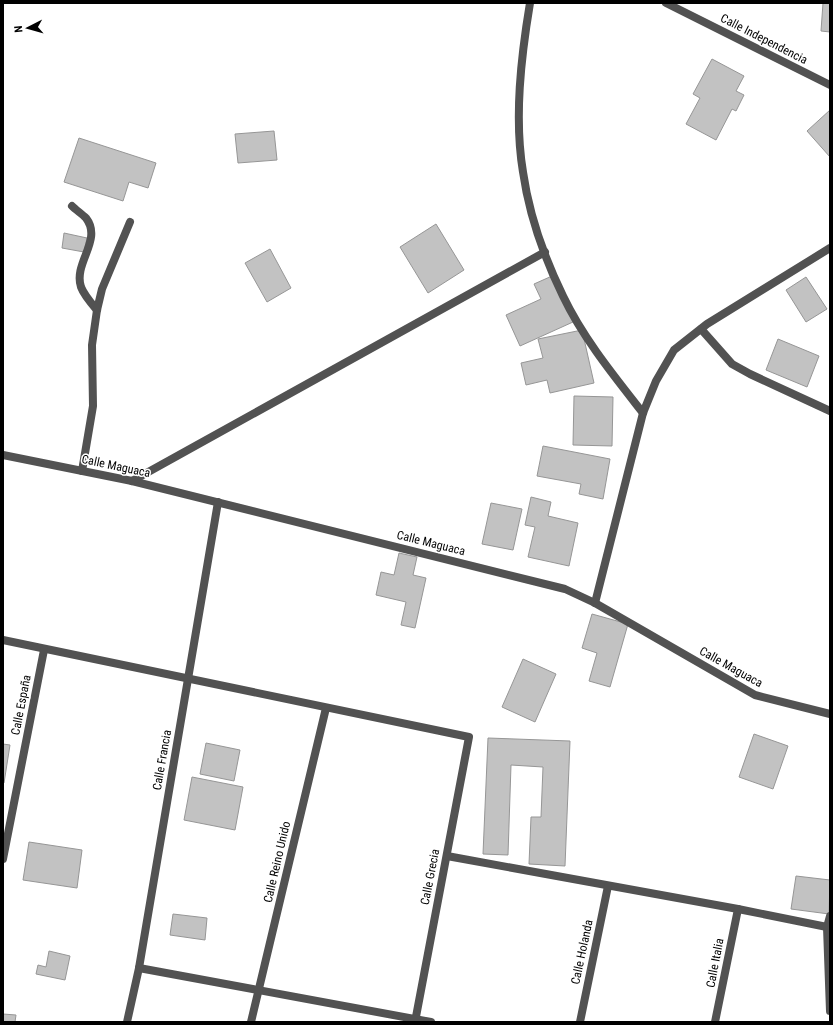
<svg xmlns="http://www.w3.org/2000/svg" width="833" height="1025" font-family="'Roboto Condensed',sans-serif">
<rect width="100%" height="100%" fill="#fff"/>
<g fill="#c2c2c2" stroke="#969696">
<path d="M823,3h7v29l-9,-1z"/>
<path d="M712,59l32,17 -8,15 8,4 -8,16 -4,-2 -16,31 -30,-16 14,-26 -7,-4z"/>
<path d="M830,110v47l-23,-26z"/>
<path d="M274,131l3,29 -39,3 -3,-29z"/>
<path d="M79,138l77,25 -8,25 -19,-6 -6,19 -59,-19z"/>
<path d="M436,224l28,46 -36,23 -28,-46z"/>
<path d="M64,233l23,5 -3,14 -22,-4z"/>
<path d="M270,249l21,39 -24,14 -22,-39z"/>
<path d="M552,276l21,46 -53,24 -14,-31 35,-16 -7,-15z"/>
<path d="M806,277l21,32 -21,13 -20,-32z"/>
<path d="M582,330l12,53 -44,10 -3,-13 -21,5 -5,-22 22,-5 -5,-19z"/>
<path d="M778,339l41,17 -12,31 -41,-17z"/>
<path d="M574,396l39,1 -1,49 -39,-1z"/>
<path d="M543,446l67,13 -7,40 -24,-5 2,-10 -44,-8z"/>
<path d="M531,497l20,5 -3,14 30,7 -9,43 -41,-9 7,-30 -10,-2z"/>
<path d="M491,503l31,6 -9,41 -31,-6z"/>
<path d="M399,553l18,4 -4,18 13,3 -11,50 -14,-3 5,-23 -30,-7 5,-23 13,3z"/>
<path d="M592,614l36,10 -18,63 -21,-6 8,-28 -15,-5z"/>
<path d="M523,659l33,15 -21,48 -33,-15z"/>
<path d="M754,734l34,12 -15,43 -34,-12z"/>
<path d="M488,738l82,3 -5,125 -36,-2 2,-47h10l2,-50 -32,-2 -3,90 -25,-1z"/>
<path d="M206,743l34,7 -6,31 -34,-7z"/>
<path d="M3,744l7,1 -6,38h-1z"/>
<path d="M192,777l51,10 -8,43 -51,-10z"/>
<path d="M29,842l53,8 -5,38 -54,-8z"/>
<path d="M796,876l34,4 -1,34 -38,-5z"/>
<path d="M173,914l34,4 -2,22 -35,-5z"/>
<path d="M49,951l21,5 -5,24 -29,-6 2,-9 8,2z"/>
<path d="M3,1014l13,1 -1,7h-12z"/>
</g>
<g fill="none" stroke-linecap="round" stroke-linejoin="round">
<g stroke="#525252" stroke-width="8">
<path d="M72,206c4,4 10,8 14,12 17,22 -13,45 -5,69 3,8 10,16 16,23"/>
<path d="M82,471l11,-65 -1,-61 5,-35 5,-21 28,-67"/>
</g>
<g stroke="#525252" stroke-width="8">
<path d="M530,3c-9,54 -16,115 -7,169 6,42 21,85 40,124 20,42 51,80 80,117"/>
<path d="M666,3l164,82"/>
<path d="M701,329l31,35 18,10 80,37"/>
<path d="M3,455l129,26 433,108 30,14 160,92 75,19"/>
<path d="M132,481l413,-229"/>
<path d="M595,603l48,-190 13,-32 18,-31 33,-26 123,-76"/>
<path d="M3,640l466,97 -54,285"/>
<path d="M447,856l291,53 89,18"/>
<path d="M3,859l41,-209"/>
<path d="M830,916l-3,11 3,84"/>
<path d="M139,968l292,54"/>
<path d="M127,1022l12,-54 79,-466"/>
<path d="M251,1022l75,-314"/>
<path d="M580,1022l28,-136"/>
<path d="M715,1022l23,-113"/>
</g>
</g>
<g text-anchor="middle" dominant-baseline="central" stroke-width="3" stroke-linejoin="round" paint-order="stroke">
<g font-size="12" fill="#000" stroke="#fff">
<text transform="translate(764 39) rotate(27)">Calle Independencia</text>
<text transform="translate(116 466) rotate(12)">Calle Maguaca</text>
<text transform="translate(431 543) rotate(14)">Calle Maguaca</text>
<text transform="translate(731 667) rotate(29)">Calle Maguaca</text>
<text transform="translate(21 705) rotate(-79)">Calle España</text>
<text transform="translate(162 760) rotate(-80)">Calle Francia</text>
<text transform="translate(277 862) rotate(-77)">Calle Reino Unido</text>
<text transform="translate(430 877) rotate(-79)">Calle Grecia</text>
<text transform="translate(582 952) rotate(-78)">Calle Holanda</text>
<text transform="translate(715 963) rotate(-79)">Calle Italia</text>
</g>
</g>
<rect width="833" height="1025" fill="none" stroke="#000000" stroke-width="8"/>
<g transform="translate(28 28) rotate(264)" stroke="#ffffff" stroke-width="3" paint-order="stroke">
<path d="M0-3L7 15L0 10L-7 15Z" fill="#000000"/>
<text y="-6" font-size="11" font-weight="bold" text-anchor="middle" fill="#000000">N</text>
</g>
</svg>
